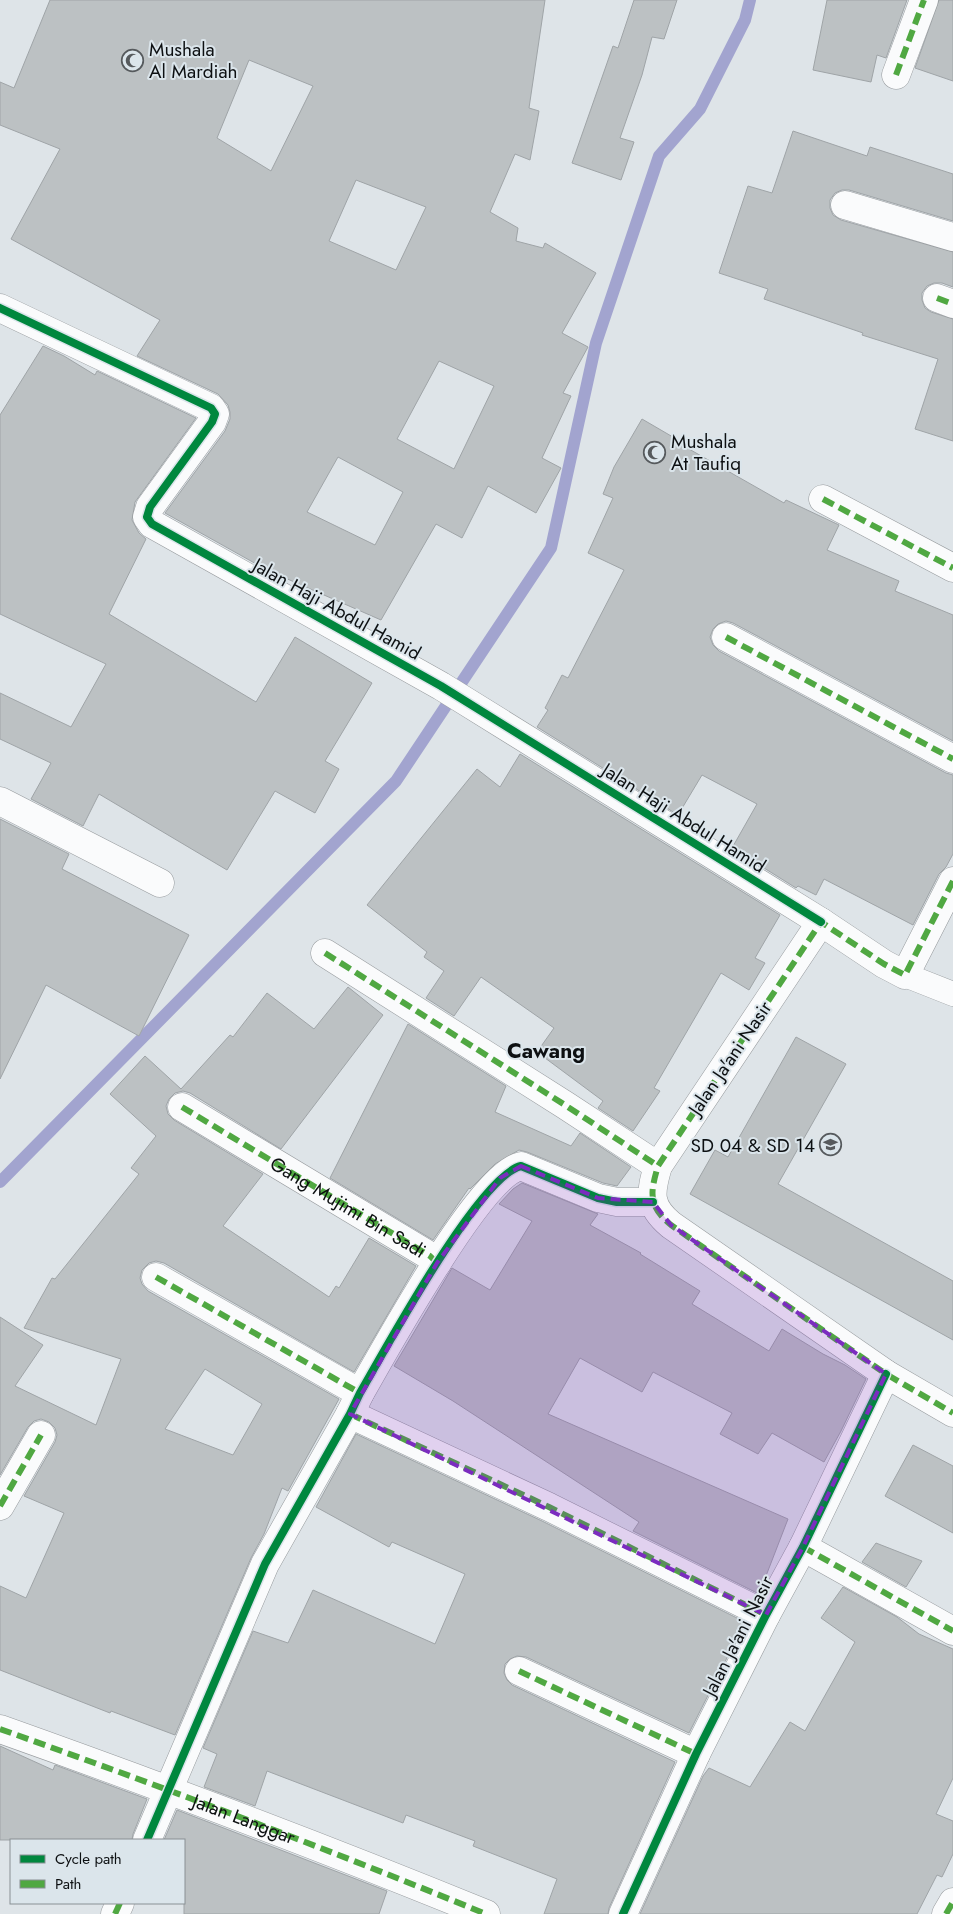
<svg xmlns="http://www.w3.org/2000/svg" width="953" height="1914" font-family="Jost,sans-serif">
<rect width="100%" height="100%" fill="#dee4e8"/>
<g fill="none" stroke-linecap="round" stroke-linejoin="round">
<path stroke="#a2a4cf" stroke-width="12" d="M0,1182l396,-401 155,-233 45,-205 63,-187 41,-47 45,-89 5,-20"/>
</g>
<g fill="#bcc1c3" stroke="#9fa4a7" fill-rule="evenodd">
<path d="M50,0h495l-16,108 10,3 -9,49 -15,-6 -25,58 28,16 -2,13 27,7 2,-5 51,30 -34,60 26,14 -25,46 8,3 -29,62 19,10 -25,45 -48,-27 -26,52 -26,-14 -55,96 -114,-50 -102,-57 60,-82 5,-12v-7l-2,-7 -10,-11 -81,-38 23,-36 -149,-81 49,-90 -60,-24v-43l14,6zM249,60l64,26 -42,85 -54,-33zM356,180l70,27 -30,63 -67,-29zM439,361l55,25 -40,83 -57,-30zM338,457l65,35 -28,53 -68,-33z"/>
<path d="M634,0h43l-13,39 -12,-2 -10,38 -22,63 14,4 -13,38 -49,-17 41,-117 5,2z"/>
<path d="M827,0h80l-21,58 -9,-3 -6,27 -58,-12z"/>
<path d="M939,0h14v81l-38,-13z"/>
<path d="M793,131l74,25 3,-9 83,27v47l-104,-31h-7l-7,3 -5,7v8l3,7 8,5 112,32v35l-11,-4h-8l-7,3 -5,7v7l3,8 6,4 22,7v122l-38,-12 23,-70 -76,-24 1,-2 -99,-34 4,-10 -49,-16 29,-87 24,7z"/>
<path d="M43,346l21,10 31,19 2,-4 99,47 -61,84 -3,18 7,13 7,6 -37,75 147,88 39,-65 77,46 -47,78 14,8 -24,44 -40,-22 -48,79 -128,-76 -16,32 -52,-27 20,-36 -51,-24v-46l71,34 35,-63 -106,-50v-199z"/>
<path d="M642,419l48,28 -1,2 95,54 2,-3 53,25 -12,25 72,31 -4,10 58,24v126l-220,-118 -7,-2 -8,3 -5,5 -3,8 3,8 6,6 227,122 7,2v79l-7,13 -7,7 -26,51 -89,-46 -8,16 -18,-9 -2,2 -64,-40 25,-44 -55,-29 -24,40 -141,-88 11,-17 -3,-2 17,-33 6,3 56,-108 -36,-17 25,-55 -10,-4 11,-27z"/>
<path d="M520,754l260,161 -25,43 10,5 -16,27 -28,-17 -67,115 6,3 -27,40 -35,-23 5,-7 -66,-49 17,-24 -73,-51 -27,39 -28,-18 18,-27 -20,-14 3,-5 -60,-47 110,-136 23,18z"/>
<path d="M0,819l69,35 -7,15 127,66 -50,101 -93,-51 -46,94z"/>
<path d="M348,987l35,28 -102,134 -91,-56 -7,-2 -8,2 -6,6 -3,7 2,8 6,6 89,54 -40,52 106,71 7,-11 3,2 30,-50 47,28 -62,106 -190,-109 -8,-2 -7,2 -7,7 -2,8 2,6 6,7 191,108 -51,92 -6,-3 -18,46 -13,24 -76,177 -64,-24 -1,2 -110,-43v-84l26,12 38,-85 -40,-17 31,-54 2,-7 -2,-7 -6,-6 -8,-3 -7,2 -6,6 -28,48v-158l43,28 -28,41 81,39 25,-66 -97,-31 28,-50 3,1 84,-105 -8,-6 25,-32 -46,-42 35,-38 36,33 49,-54 3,2 34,-44 47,36zM205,1369l57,35 -29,51 -68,-26z"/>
<path d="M408,1024l98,62 -11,26 76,34 9,-13 51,34 -14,19 -14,-3 -76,-31 -8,-2 -24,14 -25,25 -1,-1 -36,52 -103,-62z"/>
<path d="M796,1037l50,27 -68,120 175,97v59l-263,-146 25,-44 13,7z"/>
<path d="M522,1183l76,31 -8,11 51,28 -1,1 60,37 -8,13 77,47 13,-22 41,25 22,11 21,14 -25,52 -17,31 -52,-29 -14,21 -38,-20 12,-21 -79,-41 -11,20 -62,-34 -32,56 240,105 -29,75 -126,-63 6,-9 -186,-121 -59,-35 58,-98 38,22 42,-69 -33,-17 14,-15z"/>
<path d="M356,1434l186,87 203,101 -56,111 -163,-76 -9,-1 -7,3 -5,5 -1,9 3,7 5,5 163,77 -66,146 -1,6h-64l13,-35 -84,-33 2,-5 -69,-26 -3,8 -136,-52 -12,35 -51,-19 13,-33 -14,-6 50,-117 35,12 25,-53 122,54 30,-70 -73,-32 -3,5 -73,-40z"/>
<path d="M913,1445l40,21v67l-68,-37z"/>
<path d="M876,1543l46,18 -16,26 -44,-25z"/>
<path d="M843,1587l54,30 22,17 34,15v129l-17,36 17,7v33l-11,23 -5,-2 -20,39h-277l63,-138 6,-8 41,19 40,-65 15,9 50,-89 -34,-24z"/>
<path d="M0,1746l53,24 2,-5 92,34 -14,35 -1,6h-132z"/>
<path d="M177,1810l210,81 -8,23h-195v-74h-20z"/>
</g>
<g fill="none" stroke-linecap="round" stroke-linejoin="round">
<defs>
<path id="service" d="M905,975l48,19"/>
<g id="minor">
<path d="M896,75l28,-75"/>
<path d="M845,205l108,32"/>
<path d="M937,298l16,6"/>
<path d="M0,308l211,100 4,6 -3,8 -62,85 -3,10 5,7 289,162 380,236"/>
<path d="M823,499l130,69"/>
<path d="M726,637l227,122"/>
<path d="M0,801l160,82"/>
<path d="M953,881l-48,94 -21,-11 -63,-42 -163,244c-8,27 -10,40 13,59l215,149 67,39"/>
<path d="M325,953l240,152 93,61"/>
<path id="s1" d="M182,1107l248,149 7,7"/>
<path d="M156,1277l204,116"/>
<path d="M350,1414l199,93 217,108"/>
<path d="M0,1506l41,-71"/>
<path d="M803,1547l150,84"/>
<path d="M519,1671l177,83"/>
<path d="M0,1729c163,58 325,119 486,185"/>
<path d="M147,1840l118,-276 85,-150 10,-21c25,-43 119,-217 161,-227l77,32 19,4h36"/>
<path d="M115,1914l5,-11"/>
<path d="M623,1914l73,-160 70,-139 37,-68 83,-173"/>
<path d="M946,1914l7,-12"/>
</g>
</defs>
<use href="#service" stroke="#979b9e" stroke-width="25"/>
<use href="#minor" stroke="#979b9e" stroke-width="29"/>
<use href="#service" stroke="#fafbfc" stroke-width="24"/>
<use href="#minor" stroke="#fafbfc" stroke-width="28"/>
<g stroke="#50a842" stroke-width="6" stroke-dasharray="12 6" stroke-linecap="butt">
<path d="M896,75l28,-75"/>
<path d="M937,298l16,6"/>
<path d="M823,499l130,69"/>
<path d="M726,637l227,122"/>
<path d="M953,881l-48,94 -21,-11 -63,-42 -163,244c-8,27 -10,40 13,59l215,149 67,39"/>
<path d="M325,953l240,152 93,61"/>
<path d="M182,1107l248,149 7,7"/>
<path d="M156,1277l204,116"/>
<path d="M350,1414l199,93 217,108"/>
<path d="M0,1506l41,-71"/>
<path d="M803,1547l150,84"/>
<path d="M519,1671l177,83"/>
<path id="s2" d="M0,1729c163,58 325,119 486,185"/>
<path d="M115,1914l5,-11"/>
<path d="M946,1914l7,-12"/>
</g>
<defs>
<g id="cycleway">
<path d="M0,308l211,100 4,6 -3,8 -62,85 -3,10 5,7 289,162 380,236"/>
<path d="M147,1840l118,-276 85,-150 10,-21c25,-43 119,-217 161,-227l77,32 19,4h36"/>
<path d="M623,1914l73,-160 70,-139 37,-68 83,-173"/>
</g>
</defs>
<use href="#cycleway" stroke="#dbe5eb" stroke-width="11"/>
<use href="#cycleway" stroke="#00873e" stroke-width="8"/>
</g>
<path fill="#7b2cbf" fill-opacity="0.2" stroke="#7b2cbf" stroke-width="4" stroke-dasharray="10 6" stroke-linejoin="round" d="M521,1166l77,32 55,4 18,23 215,149 -83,173 -37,68 -416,-201 87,-151 63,-85z"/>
<defs>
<symbol id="mosque-ring" viewBox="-11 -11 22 22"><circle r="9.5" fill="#dbe5eb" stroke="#565a5d" stroke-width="1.5"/><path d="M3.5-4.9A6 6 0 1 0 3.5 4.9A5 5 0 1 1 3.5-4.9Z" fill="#565a5d"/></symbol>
<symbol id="school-ring" viewBox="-11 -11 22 22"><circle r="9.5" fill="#dbe5eb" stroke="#565a5d" stroke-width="1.5"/><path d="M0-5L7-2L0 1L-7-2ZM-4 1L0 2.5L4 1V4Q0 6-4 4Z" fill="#565a5d"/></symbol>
</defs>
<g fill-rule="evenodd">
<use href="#mosque-ring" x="120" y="48" width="25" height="25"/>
<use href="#mosque-ring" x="642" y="440" width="25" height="25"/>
<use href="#school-ring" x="818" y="1132" width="25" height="25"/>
</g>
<g text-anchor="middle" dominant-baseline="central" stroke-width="4" stroke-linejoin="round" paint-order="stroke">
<g font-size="19" fill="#0d1012" stroke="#dbe5eb" text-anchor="start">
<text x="149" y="49">Mushala<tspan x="149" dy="22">Al Mardiah</tspan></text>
<text x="671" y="441">Mushala<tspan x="671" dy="22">At Taufiq</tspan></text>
<text x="815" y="1145" text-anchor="end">SD 04 &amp; SD 14</text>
</g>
<g font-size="19" fill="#0d1012" stroke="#dbe5eb">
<text transform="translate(337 609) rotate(29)">Jalan Haji Abdul Hamid</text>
<text transform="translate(684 818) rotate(32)">Jalan Haji Abdul Hamid</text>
<text transform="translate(730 1058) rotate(-56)">Jalan Ja'ani Nasir</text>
<text stroke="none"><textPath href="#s1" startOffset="194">Gang Mujimi Bin Sadi</textPath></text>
<text transform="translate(738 1636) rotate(-63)">Jalan Ja'ani Nasir</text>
<text stroke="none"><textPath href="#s2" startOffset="260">Jalan Langgar</textPath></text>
</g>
<g font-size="21" font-weight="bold" fill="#0d1012" stroke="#dbe5eb">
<text x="546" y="1051">Cawang</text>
</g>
</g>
<rect x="10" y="1839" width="175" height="65" fill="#dbe5eb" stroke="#899094"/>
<rect x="20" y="1855" width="25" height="8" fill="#00873e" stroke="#899094"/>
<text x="55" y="1864" font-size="15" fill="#0d1012">Cycle path</text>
<rect x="20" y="1880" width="25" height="8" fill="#50a842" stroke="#899094"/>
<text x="55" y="1889" font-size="15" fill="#0d1012">Path</text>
</svg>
